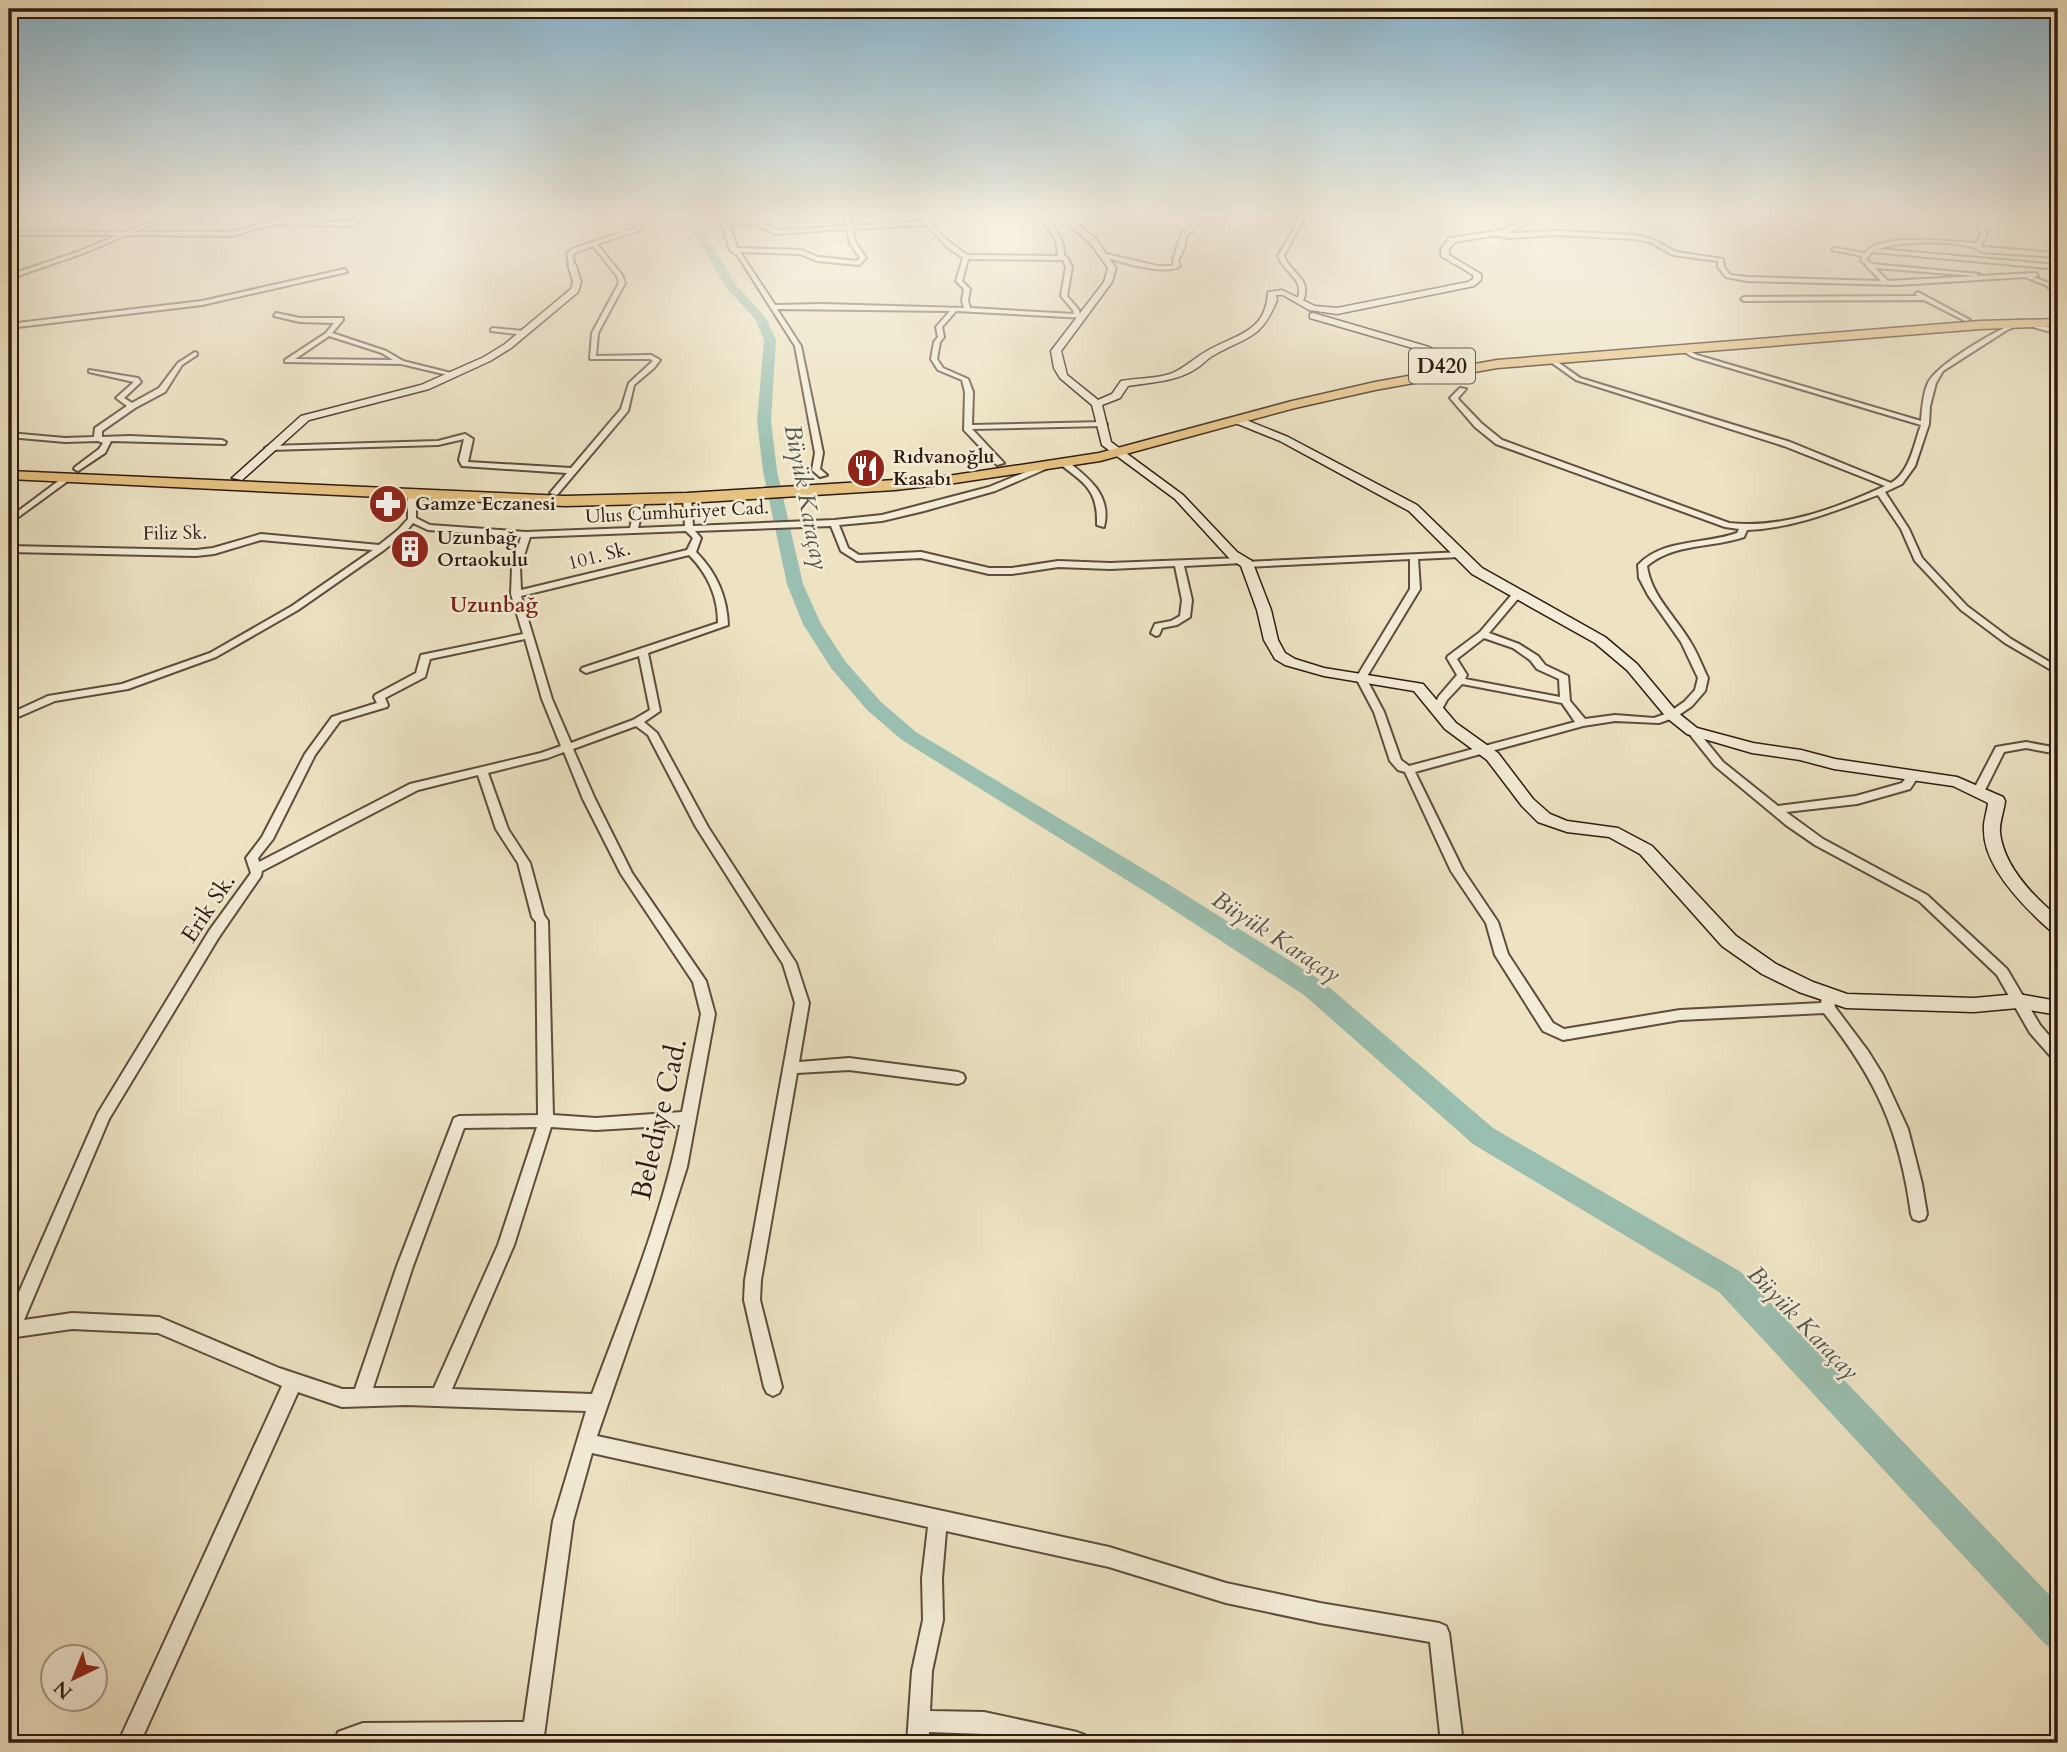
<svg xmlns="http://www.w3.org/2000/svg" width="2067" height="1752" font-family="Cardo,serif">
<rect width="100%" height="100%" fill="#ede3c2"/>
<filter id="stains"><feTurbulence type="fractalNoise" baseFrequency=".00286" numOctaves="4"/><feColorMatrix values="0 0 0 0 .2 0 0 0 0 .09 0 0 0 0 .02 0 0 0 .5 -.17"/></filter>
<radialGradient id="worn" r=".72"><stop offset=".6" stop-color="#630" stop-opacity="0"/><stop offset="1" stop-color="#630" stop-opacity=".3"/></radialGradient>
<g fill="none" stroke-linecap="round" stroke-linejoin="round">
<path fill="#9abeaf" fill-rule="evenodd" d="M683,214h10l43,71 30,33 10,22 -5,81 6,50 26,113 18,40 24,37 36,41 35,30 249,150 157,99 171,147 248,144 317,332v46l-13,-6 -326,-352 -246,-148 -169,-149 -155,-101 -247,-154 -35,-30 -36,-42 -28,-44 -16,-40 -24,-113 -6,-50 7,-81 -9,-21 -29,-32z"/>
<defs>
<g id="street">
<path d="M14,214h7l-12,6v-4z"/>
<path d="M170,214h7l-42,18h96l43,-12 76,2 20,-8h7l-26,12 -77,-2 -43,12 -104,-1 -43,18 -75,26v-4l71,-24 38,-16h-109v-4l117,1z"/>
<path d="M636,214h6l-1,16 -44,14 25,31 3,8 -27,50 -2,23 55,-1 9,5 -6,8 -20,17 -6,26 -71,84 -7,-2 17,-20 -105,-7 -3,-6 5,-21 -26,6 -169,5 -4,-2 4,-2 169,-5 27,-7 8,5 -5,23 103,6 50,-59 8,-26 24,-22 -3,-2h-60l2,-26 27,-50 -2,-7 -24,-30 -20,8 1,12 -5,-1 -2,-12 5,-4 64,-21z"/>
<path d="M719,214h5l4,6 30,2 19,8 69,-4 1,-12h5v12l73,-4 -5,-5 1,-3h45l-38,4 15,19 24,18 91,1 -2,-16 -19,-26h6c11,12 22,25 21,42l3,1 5,10 -5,29 12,14 1,5 5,1v2l-129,-7 -14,16 2,10 -4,5 -3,17 6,9 25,11 5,13 -1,33 131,-3 4,2 -4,2 -131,3 32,34 -7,2 -33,-35 1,-38 -3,-12 -24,-10 -7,-11 3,-17 4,-5 -2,-10 14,-16 -173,-2 24,37 22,107 -3,16 7,6 -7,2 -8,-7 3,-17 -20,-107 -57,-90 -8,-6zM729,223l28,2 19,9 71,-5 3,14 10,15 -3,3 -39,-4 -17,-7 -64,-2zM927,225l19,21 17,12 -7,23 8,8 -2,11 2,8 -142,-4 -47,1 -35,-53 60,2 17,7 42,4 7,-7 -10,-15 -4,-14zM968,259l95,1 3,7 -5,29 12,14 1,4 -104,-6 -2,-8 2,-11 -8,-8z"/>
<path d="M1214,214h10l-17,4 -21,18 -1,10 -7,15 2,5c-13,10 -62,-4 -77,-10l3,-2 52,12h15c-1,-8 6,-22 8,-32l22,-18z"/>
<path d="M1299,214h6l-2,6 -19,36c7,19 28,21 19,45l-3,2 -3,-2c9,-23 -11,-25 -19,-45l18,-31z"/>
<path d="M1973,214h6l8,21 -6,10 2,2 75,6v4l-76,-5c-16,-13 -83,-11 -104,-3l180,16v4l-186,-17 -6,7 6,5 107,10 -3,2 -101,-8 13,13 148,-8 2,3 -5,1 16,6 9,6v5l-13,-9 -20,-8 -128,8 -150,-4 -21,-4 -8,-10v-6l-45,-6 -23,-13 -15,-3 -77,-4 -50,3 -20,-4 70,-3 77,4 19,5 22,12 47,7 1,8 6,8 17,2 134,4 -20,-21 1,-4 -30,-6 3,-2 30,5c16,-21 86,-11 111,-10l5,-8z"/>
<path d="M345,269l2,3 -145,33 -193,23v-4l193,-23z"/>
<path d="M1918,292l52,28 -5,1 -41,-21 -180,1 -3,-2 3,-2 174,-1 -3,-2z"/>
<path d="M276,313l24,5h43v2l-11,13 54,18 17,10 52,13 -3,2 -51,-12 -116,-2v-2l41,-27 8,-10 -34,-1 -26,-6zM329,336l53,17 11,7 -98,-1z"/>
<path d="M2022,320l36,10v4l-36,-10 -15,6 -64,41 -7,12 -6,23 -1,18 -14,42 -13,18 -17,8 24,37 13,29 45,48 44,33 47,28v7l-53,-31 -44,-33 -46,-49 -14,-32 -23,-34c-43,16 -84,33 -131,35l-3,7c-32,11 -70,6 -97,29 4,30 29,51 44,77 7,11 11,23 17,35l-3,13 -13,15 -16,11 -17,6 -44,-2 -32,5 -168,46 48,98 35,52 10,32 45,69 11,6 116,-19 141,-7 2,-11h10l2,15 33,44 15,24 25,54 14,55 5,30 -2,5 -6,2 -6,-2 -2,-5c-11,-83 -35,-135 -87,-201l-144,7 -117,20 -20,-9 -48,-76 -9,-32 -35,-52 -46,-99 -7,-2 -8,-9 -16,-49 -18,-34 54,-89v-30l-163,8 -3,-1 -1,-3 -59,3 8,34 -2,17 -13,8 -15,3 -3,7 -3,1 -5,-3 4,-9 16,-3 9,-5 2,-16 -7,-34 -65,3 -52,-2 -46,7h-23l-68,-16 -64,3 -16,-10 -10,-25 -136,5 6,7 -5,14c20,20 31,44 32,73l-80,28 12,58 -16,11 13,11 51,94 88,136 13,40 -10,59 50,-4 109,14 5,2 2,4 -2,4 -5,2 -109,-14 -52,3 -36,207 -1,20 22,87 -3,6 -6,3 -6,-3 -3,-6 -20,-87 1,-20 50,-277 -12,-39 -87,-137 -48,-92 -12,-9 -63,23 22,50 37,74 74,108 9,33 -28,153 -36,113 -54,156 512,111 117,36 94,20 119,20 7,3 3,7 14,110h-22l-11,-101 -110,-19 -94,-20 -117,-36 -163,-36 -4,47 1,42 -11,51 -2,40 54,1 93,20 8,3 3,8h-60l-44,-9 -55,-2v11h-22l5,-72 11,-51 -1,-42 6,-51 -336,-74 -19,68 -30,222h-209l4,-11 25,-9 161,-1 29,-201 33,-110 -180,-6 -64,2 -44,-15 -158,351h-22l164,-357 -124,-53 -86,-4 -56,8 -7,5v-27l89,-202 111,-182 42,-58 -5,-15 16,-21 43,-83 27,-37 45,-14 -3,-6 1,-2 41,-22 5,-18 102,-21 -12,-40 1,-26 9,-31 -93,-7 -15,-7 -9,11 -20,16 -86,60 -82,47 -88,32 -73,12 -46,20v-7l39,-18 74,-12 88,-31 82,-47 81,-56 -112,-10 -47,14 -18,2 -187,-4v-6l187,4 17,-2 48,-14 118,11 19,-15 10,-11v-23l4,-2 4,2v22l14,7 96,7 104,-4 7,-28 4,-2 4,2 -7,28 47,-2 -2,-28 4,-2 4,2 2,28 141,-6 48,-5 107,-28 56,-23 4,2 -1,2 -53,23 -71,20 -42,10 -43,4 9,23 11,7 62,-3 68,16h23l46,-7 52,2 131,-5 3,1 1,3 218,-10 1,2 -4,3 -42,2 2,30 -54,89 18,34 17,48 8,6 166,-44 -13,-19 -100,-19 -15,16 -6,11 -4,1 -5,-3 7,-13 18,-21 -10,-17 1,-2 32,-24 34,-40 3,-1 5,3 -33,39 30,11 19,12 7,9 23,11 2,25 15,18 30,-4 39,3 14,-5 16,-11 11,-12 3,-12 -17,-36 -33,-47 -9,-17 -1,-13c26,-27 66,-20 99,-32l2,-4 -14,-2 -229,-83 -21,-17 -25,-29 10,-10 6,1 -8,9 1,2 22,23 21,17 227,83c54,6 108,-15 156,-37l-101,-40 -208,-66 -28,-20v-2h4l28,20 210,64 101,41c19,-11 23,-39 30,-58l-228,-68 -14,-8 5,-1 13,7 224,66c1,-13 2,-27 7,-38 10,-20 72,-55 94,-63zM686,531l7,7 -6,12 -166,40 -1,-22 10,-31zM689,555c19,19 29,42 29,68l-136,45 -1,2 5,3 53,-17 11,54 -17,10 -62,23 -19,-44 -31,-103zM1484,638l29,10 17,12 7,9 22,10 1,18 -95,-18 2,-4 -10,-16zM525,639l17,60 19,47 -20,7 -131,31 -151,78 -1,-4 15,-19 42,-84 25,-34 47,-14 1,-2 -3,-7 40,-21 5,-18zM564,752l19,47 38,75 72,108 8,32 -19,98 -86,6 -43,-3 -5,-194 -4,-6 -14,-52 -22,-34 -20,-56 60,-15zM478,775l18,54 22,34 14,54 4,5 2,193 -79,1 -5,2 -57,148 -42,123h-13l-63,-21 -120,-51 -87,-4 -48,7 85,-201 110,-182 42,-61 1,-5 156,-81zM680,1125c-18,92 -55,181 -88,269l-140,-5 62,-144 37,-118 45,3zM537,1127l-39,118 -64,143h-61l40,-122 51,-138z"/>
<path d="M493,328l31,3 3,2 -3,2 -33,-4v-2z"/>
<path d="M195,352l2,1v2l-15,10 -17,27 -30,16 -33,23v6l28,-1 92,4 4,2 -1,2 -114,-3 -6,12 -27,18 -4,-2 1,-2 24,-18 4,-6 -5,-2 -33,1 -56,-5v-4l56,5 29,-1 1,-9 32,-22 -11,-8 18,-16 -45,-10v-2l49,8 3,4 -17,16 8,5 27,-15 19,-25z"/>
<path d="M1061,461h6c22,17 45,35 37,66l-7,-2c1,-34 -11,-41 -36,-60z"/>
<path d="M65,476l7,2 -63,46v-6z"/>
<path d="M1692,728l4,1 27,33 55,44 78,-10 46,-13 8,-11h8l2,2 -10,15 -53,15 -71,8 37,27 104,56 80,74 33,56 18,21v14l-5,-1 -23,-26 -33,-58 -78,-74 -104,-56 -29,-20 -71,-59 -28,-35z"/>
<path d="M2026,742l32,6v6l-32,-6 -22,4 -21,42h-8l-2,-3 23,-44z"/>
</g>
<g id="secondary">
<path d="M1056,214h8l32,25 20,29 -4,14 -51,69 6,24 31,25 14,-6 9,-13c16,-3 34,-2 49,-7 14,-5 24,-16 37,-23 29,-17 59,-18 61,-59l14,-2 33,16 22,2 131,-26 5,-3v-4l-32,-19v-7l8,-11 53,-8 34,-16h9l-38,20 -52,8 -6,7v6l32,19v6l-7,6 -137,28 -28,-4 -26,-15h-7l1,5c-16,40 -30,36 -63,55 -6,3 -11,9 -17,13 -21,14 -45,14 -69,18l-8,12 -18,7 9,37 72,53 54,57 15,9 19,49 7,30 7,13 10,6 29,9 99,16 33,39 42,30 35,46 17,15 17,7 51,7 34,18 84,90 40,28 37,18 34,12 127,4 44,-4 40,7v14l-40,-7 -44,4 -128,-4 -47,-16 -37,-18 -40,-28 -82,-92 -31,-17 -42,-5 -29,-10 -16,-16 -35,-46 -42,-31 -31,-38 -90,-15 -39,-11 -10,-6 -11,-19 -7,-30 -16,-44 -12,-8 -54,-59 -73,-54 -10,-40 -32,-27 -6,-10 -3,-17 53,-69 4,-14 -18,-25z"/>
<path d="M572,263l4,2 5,17 -3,10 -67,56 -21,13 -61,28 -120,31 -67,60 -10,-2 69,-62 120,-31 63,-28 21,-13 66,-55 2,-7 -5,-17z"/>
<path d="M1313,313l116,34 12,7 10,11 -8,2 -20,-16 -113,-33v-4z"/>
<path d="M1233,418h8l47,19 129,68 65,63 123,69 32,27 40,48 20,16 56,15 48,7 34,9 122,18 46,20 2,4c-1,10 -6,22 -5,32 4,34 34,64 58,84v16l-6,-1c-26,-23 -68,-64 -68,-101 -1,-9 3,-19 4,-28l-35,-17 -119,-17 -34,-9 -48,-7 -65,-19 -20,-16 -40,-48 -32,-27 -123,-69 -63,-63 -129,-70 -47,-19z"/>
</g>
<path id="highway" d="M2058,319v7l-78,3 -483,39 -122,22 -80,18 -195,53 -152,23 -53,6 -208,13 -122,3 -556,-27v-8l556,25 122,-3 208,-13 53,-4 151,-23 193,-52 83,-19 122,-22 483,-39z"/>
</defs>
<use href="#street" stroke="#5e4c3d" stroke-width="4"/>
<use href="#secondary" stroke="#2f1a11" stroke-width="3"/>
<use href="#highway" stroke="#2f1a11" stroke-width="3"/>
<use href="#street" fill="#f3edd7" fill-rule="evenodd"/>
<use href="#secondary" fill="#f3edd7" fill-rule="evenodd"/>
<use href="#highway" fill="#e6c281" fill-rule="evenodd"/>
</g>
<linearGradient id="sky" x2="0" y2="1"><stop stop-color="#89b8d1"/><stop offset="0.47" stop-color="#f7f2e4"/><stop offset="1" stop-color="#f7f2e4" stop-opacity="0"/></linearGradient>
<rect width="2067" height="459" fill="url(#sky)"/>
<defs>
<symbol id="restaurant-disc" viewBox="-11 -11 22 22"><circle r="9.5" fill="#8f2418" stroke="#f3edd7"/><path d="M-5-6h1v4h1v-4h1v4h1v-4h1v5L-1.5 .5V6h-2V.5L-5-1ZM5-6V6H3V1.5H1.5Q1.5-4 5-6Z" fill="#fff"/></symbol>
<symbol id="pharmacy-disc" viewBox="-11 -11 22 22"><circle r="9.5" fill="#8f2418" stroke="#f3edd7"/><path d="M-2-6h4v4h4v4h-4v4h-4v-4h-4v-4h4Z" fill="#fff"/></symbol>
<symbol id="building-disc" viewBox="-11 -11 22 22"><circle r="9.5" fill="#8f2418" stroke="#f3edd7"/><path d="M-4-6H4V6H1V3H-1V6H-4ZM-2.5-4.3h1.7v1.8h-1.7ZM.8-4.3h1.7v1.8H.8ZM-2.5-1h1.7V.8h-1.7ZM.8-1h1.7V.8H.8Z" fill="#fff"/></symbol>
</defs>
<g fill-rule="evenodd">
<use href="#restaurant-disc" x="844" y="446" width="44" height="44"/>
<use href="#pharmacy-disc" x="366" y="482" width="44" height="44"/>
<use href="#building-disc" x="388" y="527" width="44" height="44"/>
</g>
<g text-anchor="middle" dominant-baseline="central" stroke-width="5" stroke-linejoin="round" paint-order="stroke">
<g font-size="19" font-weight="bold" fill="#2f1a11" stroke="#f3edd7" text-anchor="start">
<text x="893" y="457">Rıdvanoğlu<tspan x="893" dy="22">Kasabı</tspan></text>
<text x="415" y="504">Gamze Eczanesi</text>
<text x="437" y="538">Uzunbağ<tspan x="437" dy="22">Ortaokulu</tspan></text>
</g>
<g font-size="19" fill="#2f1a11" stroke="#f3edd7">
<text transform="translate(677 512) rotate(-3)">Ulus Cumhuriyet Cad.</text>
<text transform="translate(175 533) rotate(-1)">Filiz Sk.</text>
<text transform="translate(599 556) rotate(-14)">101. Sk.</text>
</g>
<rect fill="#f3edd7" stroke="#6a594c" stroke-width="2" x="1409" y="348.5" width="66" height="35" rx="5"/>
<g font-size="21" font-weight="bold" fill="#2f1a11">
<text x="1442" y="366">D420</text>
</g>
<g font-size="21" font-weight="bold" fill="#7a1f14" stroke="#f3edd7">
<text x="494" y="605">Uzunbağ</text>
</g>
<g font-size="23" fill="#2f1a11" stroke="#f3edd7">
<text transform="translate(208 908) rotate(-56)">Erik Sk.</text>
</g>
<g font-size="24" font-style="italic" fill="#545348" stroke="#f3edd7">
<text transform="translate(806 497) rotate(79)">Büyük Karaçay</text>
<text transform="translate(1276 937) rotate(33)">Büyük Karaçay</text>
<text transform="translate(1803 1323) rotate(46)">Büyük Karaçay</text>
</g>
<g font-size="28" fill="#2f1a11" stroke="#f3edd7">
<text transform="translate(659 1119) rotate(-77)">Belediye Cad.</text>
</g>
</g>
<rect width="2067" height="1752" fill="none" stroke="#ede3c2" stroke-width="35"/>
<rect x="10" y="10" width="2046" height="1731" fill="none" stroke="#2f1a11" stroke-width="3.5"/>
<rect x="18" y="18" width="2032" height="1717" fill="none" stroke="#2f1a11" stroke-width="2"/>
<g transform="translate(74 1678) rotate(223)"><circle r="33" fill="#f3edd7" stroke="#a59988" stroke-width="2"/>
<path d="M0-5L12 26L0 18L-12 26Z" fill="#8f2418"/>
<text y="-10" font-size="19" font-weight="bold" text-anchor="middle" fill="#2f1a11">N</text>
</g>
<rect width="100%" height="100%" filter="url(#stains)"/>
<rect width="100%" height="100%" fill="url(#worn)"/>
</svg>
